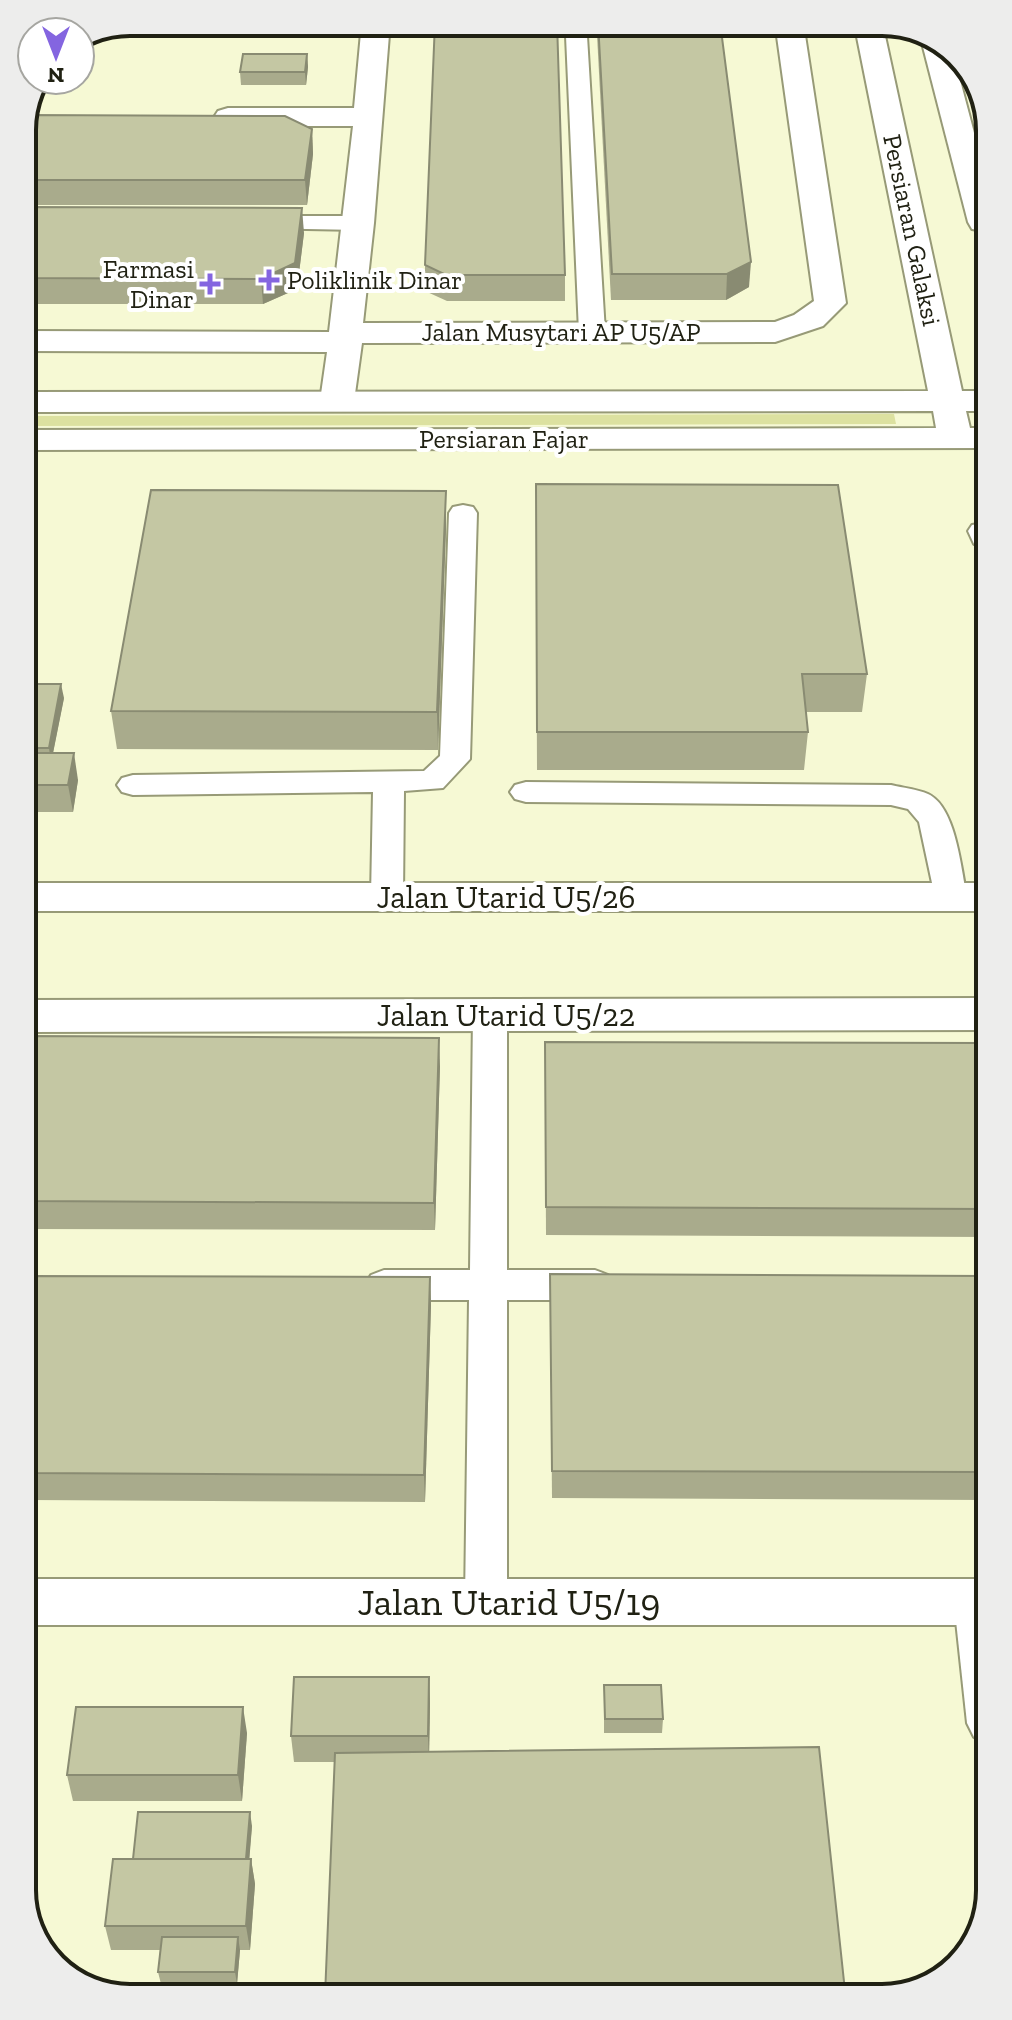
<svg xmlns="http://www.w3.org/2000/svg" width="1012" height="2020" font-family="'Zilla Slab',serif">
<rect width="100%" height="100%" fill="#f6f9d4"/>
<path fill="#dce1a0" d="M894,414l2,10 -872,2 -1,-10z"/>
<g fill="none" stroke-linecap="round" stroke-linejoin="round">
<defs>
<g id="lane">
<path d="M565,22l225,2 11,6 -11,6h-203l18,296 -4,5h-18l-4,-5 -13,-296h-191l-11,-6 11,-6z"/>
<path d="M259,216h100l8,2 4,5 -4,5 -8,2 -108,-2 -4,-5 4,-5z"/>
<path d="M463,505l10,2 4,6 -7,246 -27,29 -39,3 -1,106 -4,8 -12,3 -12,-3 -4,-8 2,-105 -240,3 -11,-3 -5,-7 5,-7 11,-3 291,-4 16,-15 9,-243 4,-6z"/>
<path d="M984,523v23l-10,-2 -6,-13 4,-6z"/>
<path d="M526,782l365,3c12,3 26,4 37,9 28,13 33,75 39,103l-4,8 -12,3 -12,-3 -4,-8 -16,-75 -11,-13 -17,-4 -365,-3 -11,-3 -5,-7 5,-7z"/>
<path d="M490,1003l12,3 5,9v255h88l13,5 6,10 -6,10 -13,5h-88v302l-6,13 -15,5 -15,-5 -6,-13 4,-302h-85l-13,-5 -6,-10 6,-10 13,-5h86l3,-255 5,-9z"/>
<path d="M975,1584l14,5v153l-15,-5 -7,-14 -13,-121 6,-13z"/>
</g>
<g id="street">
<path d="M362,22h28l-16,201 -11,100 412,-1 19,-7 20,-14 -39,-279h28l43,281 -23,23 -48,16 -413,1 -8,58 -5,7 -12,3 -12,-3 -5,-7 7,-49 -304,-1v-20l306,1 24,-206h-125l-10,-3 -4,-6 4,-6 10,-3h126z"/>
<path d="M26,883h959l1,28h-960z"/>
<path d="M986,998v32l-960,2v-32z"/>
<rect x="29" y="1579" width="960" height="46"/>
</g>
<g id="secondary">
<path d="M854,22h28l80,369h21v20h-17l4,17h13l1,20 -960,2v-20l912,-2 -3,-17 -910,1v-20l905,-1z"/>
<path d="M924,35l23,9 5,6 30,113 1,68 -11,-2 -4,-7 -47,-183z"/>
</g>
</defs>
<use href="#lane" stroke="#979a77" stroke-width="4"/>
<use href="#street" stroke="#979a77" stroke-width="4"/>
<use href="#secondary" stroke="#979a77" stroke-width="4"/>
<use href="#lane" fill="#fff" fill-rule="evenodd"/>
<use href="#street" fill="#fff" fill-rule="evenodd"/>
<use href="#secondary" fill="#fff" fill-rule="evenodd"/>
</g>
<g fill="#a9ab8c">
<path d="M597,22h123l29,265 -23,13h-115l-14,-265z"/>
<path d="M307,54l1,13 -2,18h-65l-1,-13z"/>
<path d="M22,123l290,6 1,25 -6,51h-284z"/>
<path d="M23,207l281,26 -7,56 -34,15h-240z"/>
<path d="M425,265l140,10v26h-118l-22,-10z"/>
<path d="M536,521l331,153 -5,38h-56l2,20 -4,38h-267z"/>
<path d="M446,528l-8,222 -321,-1 -6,-38z"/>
<path d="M64,698l-11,55 25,27 -5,32h-48v-67z"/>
<path d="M26,1036l414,30 -5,164 -408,-1z"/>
<path d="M545,1042l441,1 1,194 -441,-2z"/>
<path d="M550,1274l437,2 1,224 -436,-2z"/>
<path d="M27,1276l403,1 1,28 -6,197 -397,-2z"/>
<path d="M429,1677l1,26 -1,49 -95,10h-40l-3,-26z"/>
<path d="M604,1685l59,34 -1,14h-58z"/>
<path d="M247,1733l-5,68h-169l-6,-26z"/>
<path d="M990,1804v88l-8,-59z"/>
<path d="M252,1826l-3,33h2l4,25 -5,66h-10l-3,34h-76l-3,-12 2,-22h-49l-6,-24z"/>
</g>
<g fill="#898b72">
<path d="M307,54l1,13 -2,18 -1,-13z"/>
<path d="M312,129l1,25 -6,51 -2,-25z"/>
<path d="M302,208l2,25 -7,56 -34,15 -2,-25z"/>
<path d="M751,262l-2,25 -23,13 1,-26z"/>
<path d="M446,491v37l-8,222 -1,-38z"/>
<path d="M61,684l3,14 -13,65 -2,-15z"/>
<path d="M74,753l4,27 -5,32 -5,-27z"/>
<path d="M439,1038l1,28 -5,164 -1,-27z"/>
<path d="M430,1277l1,28 -6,197 -1,-27z"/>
<path d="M429,1677l1,26 -1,59 -1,-26z"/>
<path d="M243,1707l4,26 -5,68 -4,-26z"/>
<path d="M250,1812l2,14 -4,50 -2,-13z"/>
<path d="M251,1859l4,25 -5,66 -4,-24z"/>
<path d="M238,1937l2,13 -3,34 -2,-12z"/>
</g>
<g fill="#c4c7a3" stroke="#898b72" stroke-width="2">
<path d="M435,22h122l8,253h-119l-21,-10z"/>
<path d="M598,22h122l31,240 -24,12h-115z"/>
<path d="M243,54h64l-2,18h-65z"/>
<path d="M26,115l259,1 27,13 -7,51h-283v-57z"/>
<path d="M23,207l279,1 -7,55 -34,16 -238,-1z"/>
<path d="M536,484l302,1 29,189h-65l6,58h-271z"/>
<path d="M151,490l295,1 -9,221 -326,-1z"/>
<path d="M37,684h24l-12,64h-24z"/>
<path d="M25,753h49l-6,32h-43z"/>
<path d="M26,1036l413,2 -5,165 -407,-2z"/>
<path d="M545,1042l441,1 1,166 -441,-2z"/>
<path d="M550,1274l437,2 1,196 -436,-1z"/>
<path d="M27,1276l403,1 -6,198 -396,-2z"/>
<path d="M294,1677h135l-1,59h-137z"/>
<path d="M604,1685h57l2,34h-58z"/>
<path d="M76,1707h167l-5,68h-171z"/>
<path d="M819,1747l26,244 -520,5 10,-243z"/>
<path d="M138,1812h112l-4,47h-113z"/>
<path d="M113,1859h138l-5,67h-141z"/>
<path d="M30,1931l52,52 -17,-7z"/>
<path d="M162,1937h76l-3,35h-77z"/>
</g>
<g fill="#8465e0" stroke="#fff" stroke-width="3">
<path d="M265 268h8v8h8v8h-8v8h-8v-8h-8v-8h8z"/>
<path d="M206 272h8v8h8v8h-8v8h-8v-8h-8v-8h8z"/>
</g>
<g text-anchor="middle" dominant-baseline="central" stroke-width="8" stroke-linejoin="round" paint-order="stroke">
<g font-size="26" fill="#202113" stroke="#fff">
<text transform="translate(912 230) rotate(78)">Persiaran Galaksi</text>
<text x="561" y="332">Jalan Musytari AP U5/AP</text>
<text x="504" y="439">Persiaran Fajar</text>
</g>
<g font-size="26" fill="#202113" stroke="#fff" text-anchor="end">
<text x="194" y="269">Farmasi<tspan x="194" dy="30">Dinar</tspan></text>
<text x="287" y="280" text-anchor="start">Poliklinik Dinar</text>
</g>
<g font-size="32" fill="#202113" stroke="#fff">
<text x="506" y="897">Jalan Utarid U5/26</text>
<text x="506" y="1015">Jalan Utarid U5/22</text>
</g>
<g font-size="38" fill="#202113" stroke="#fff">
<text x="509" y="1602">Jalan Utarid U5/19</text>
</g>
</g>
<path d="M0 0H1012V2020H0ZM130 36H882A94 94 0 0 1 976 130V1890A94 94 0 0 1 882 1984H130A94 94 0 0 1 36 1890V130A94 94 0 0 1 130 36Z" fill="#ededec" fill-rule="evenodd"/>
<path fill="none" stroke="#202113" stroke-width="4" d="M130 36H882A94 94 0 0 1 976 130V1890A94 94 0 0 1 882 1984H130A94 94 0 0 1 36 1890V130A94 94 0 0 1 130 36Z"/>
<g transform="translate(56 56) rotate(180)"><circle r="38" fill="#ffffff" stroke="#a6a6a1" stroke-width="2"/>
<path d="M0-6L14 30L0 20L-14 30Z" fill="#8465e0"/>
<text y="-12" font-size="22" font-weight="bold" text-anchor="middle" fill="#202113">N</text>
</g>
</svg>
